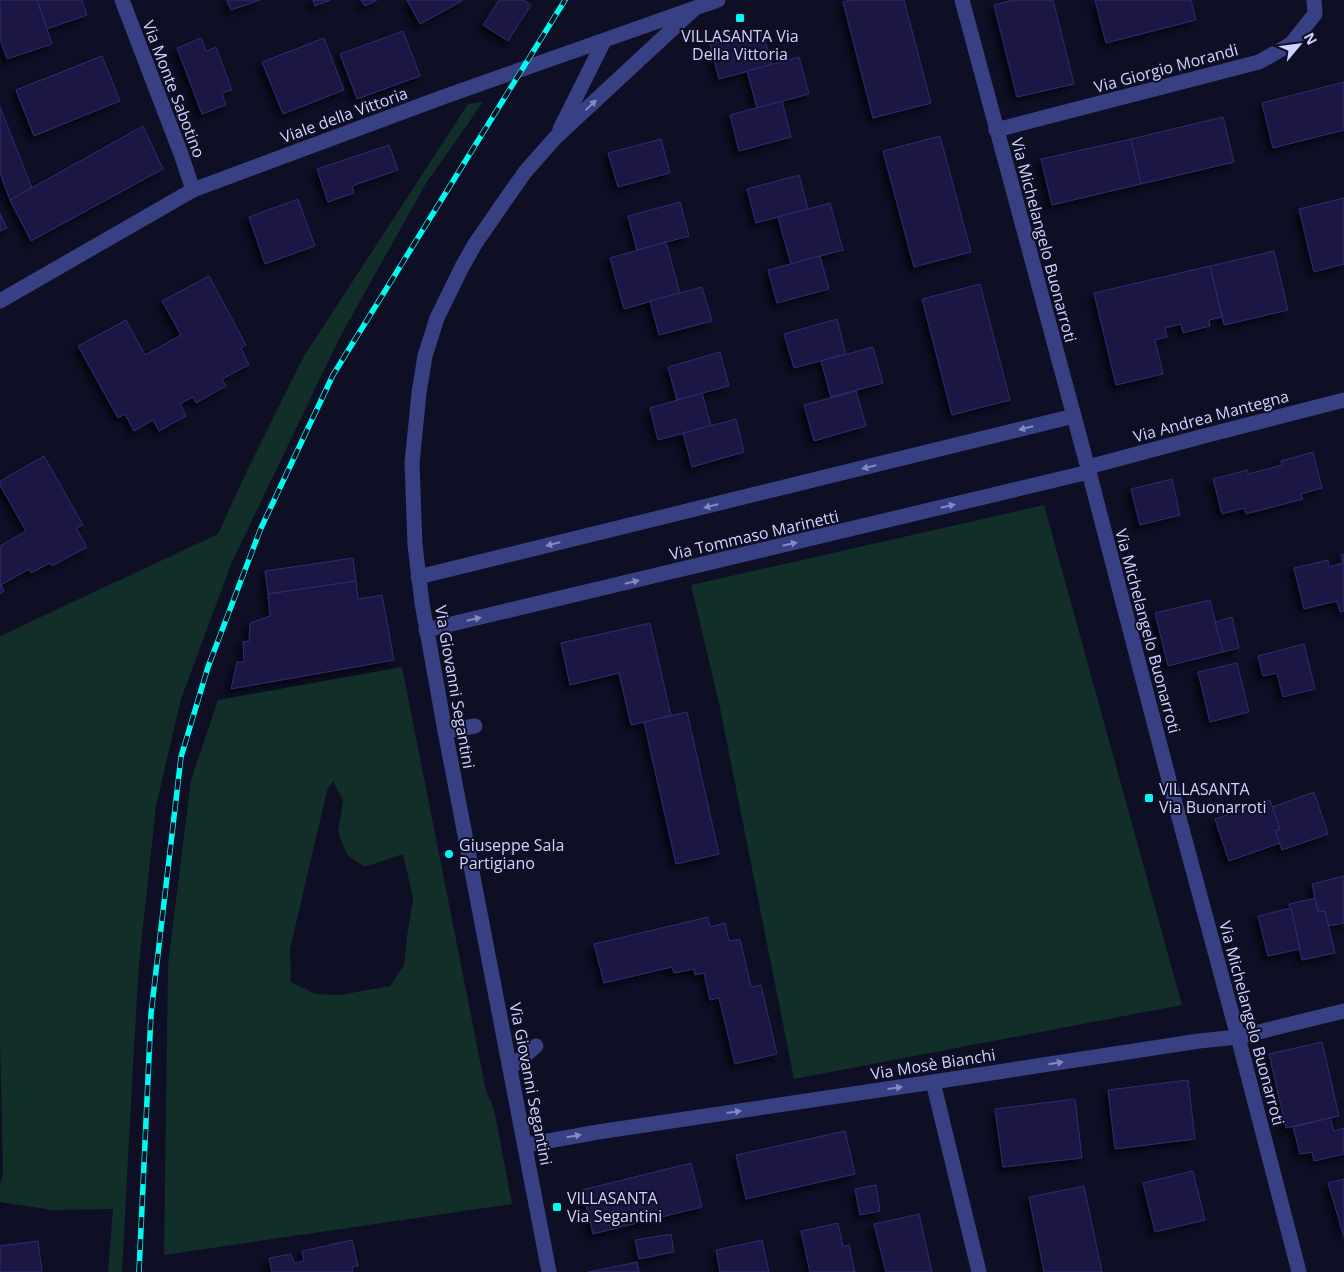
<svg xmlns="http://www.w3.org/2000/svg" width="1344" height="1272" font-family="'Open Sans',sans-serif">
<defs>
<filter id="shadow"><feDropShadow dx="-4.5" dy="4.5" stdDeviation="2.5" flood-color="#0009"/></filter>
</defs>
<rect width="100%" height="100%" fill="#0e0e24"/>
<g fill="#112e29" fill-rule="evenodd">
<path d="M483,102l-58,83 -86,154 -107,223 -51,137 -25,107 -17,158 -6,102 -11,206h-14l5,-63 -61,1 -52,-8v-18l3,-11 -3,-131v-406l218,-102 28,-61 58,-117 164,-252z"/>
<path d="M1044,505l138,500 -388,74 -75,-376 -28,-118z"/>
<path d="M402,667l84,424 8,18 18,95 -348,51 4,-290 23,-185 27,-80zM333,781l10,20 -5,31 9,23 18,12 38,-13 10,44 -6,39 -3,28 -14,21 -50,9 -24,-1 -25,-12 -1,-33 37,-158z"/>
</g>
<g fill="#1c1945" stroke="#2f2b72" filter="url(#shadow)">
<path d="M0,0h37l15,44 -45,15 -7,-20z"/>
<path d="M37,0h45l5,15 -40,14z"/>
<path d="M227,0h33l-29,10z"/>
<path d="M313,0h17l-15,6z"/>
<path d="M361,0h16l-12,6z"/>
<path d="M407,0h55v1l-42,23z"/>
<path d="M499,0h24l8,5 -23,36 -25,-16z"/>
<path d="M850,0h54l27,103 -58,15 -30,-116z"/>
<path d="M1014,0h39l21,84 -57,13 -23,-92z"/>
<path d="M1095,0h96l5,20 -90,23z"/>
<path d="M762,30l10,35 -53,14 -9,-35z"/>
<path d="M403,31l17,45 -63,23 -17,-45z"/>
<path d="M201,38l5,13 10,-4 16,43 -10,3 4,12 -24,9 -25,-66z"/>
<path d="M324,38l20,52 -61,24 -21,-52z"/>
<path d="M102,56l18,45 -86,35 -18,-46z"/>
<path d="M799,57l10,37 -52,14 -10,-37z"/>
<path d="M1344,82v48l-71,18 -11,-45z"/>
<path d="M782,101l9,36 -52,14 -9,-36z"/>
<path d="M0,107l32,81 -22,12 -10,-27z"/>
<path d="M1223,117l11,45 -93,22 -10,-45z"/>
<path d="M143,126l20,43 -132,72 -21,-41z"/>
<path d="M940,136l31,116 -57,15 -31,-116z"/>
<path d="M661,139l9,34 -52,14 -10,-34z"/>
<path d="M1131,139l10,45 -89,21 -11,-46z"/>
<path d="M389,145l9,25 -46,16 2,7 -26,9 -11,-33z"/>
<path d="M799,175l9,34 -52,14 -9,-34z"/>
<path d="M1344,198v66l-30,8 -15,-63z"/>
<path d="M298,199l17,47 -50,18 -16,-47z"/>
<path d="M680,202l9,34 -52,14 -9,-34z"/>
<path d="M830,203l13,47 -52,14 -13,-47z"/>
<path d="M0,213l7,15 -7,3z"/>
<path d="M666,242l14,51 -56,16 -14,-51z"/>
<path d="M1274,251l14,59 -64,15 -14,-59z"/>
<path d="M820,256l9,33 -52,14 -9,-33z"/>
<path d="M1210,266l12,51 -13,3 1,6 -27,7 -2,-9 -16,4 2,9 -12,3 8,34 -47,11 -22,-92z"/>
<path d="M209,276l37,69 -5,3 8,17 -27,14 4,7 -30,17 -3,-6 -13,7 6,12 -27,15 -6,-11 -19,11 -9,-17 -7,4 -40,-72 48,-26 19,35 36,-20 -19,-34z"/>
<path d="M980,284l30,116 -58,15 -30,-116z"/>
<path d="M702,287l10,34 -53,14 -9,-34z"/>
<path d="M837,319l9,35 -52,14 -10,-34z"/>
<path d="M873,347l10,36 -52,14 -10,-36z"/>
<path d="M720,352l9,34 -52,14 -9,-33z"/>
<path d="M856,391l10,35 -52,15 -10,-36z"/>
<path d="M702,393l9,33 -53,14 -8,-32z"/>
<path d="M736,419l8,33 -52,15 -9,-34z"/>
<path d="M1313,452l9,36 -21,6 2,5 -57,15 -2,-6 -22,6 -9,-35 34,-9 1,4 34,-9 -1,-4z"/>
<path d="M44,456l39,69 -7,3 11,19 -35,19 -2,-3 -19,10 -2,-4 -28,16 3,6 -4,3v-48l26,-15 -26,-46v-4z"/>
<path d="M1172,479l8,36 -40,10 -9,-36z"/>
<path d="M1344,554v57l-4,1 -3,-11 -33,8 -10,-41 34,-8 1,7 14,-4 -2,-8z"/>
<path d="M353,558l3,23 -88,13 -3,-23z"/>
<path d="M356,581l2,18 24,-4 12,65 -163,29 6,-27h7l-1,-20 6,-1 1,-18 20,-7 -2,-22z"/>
<path d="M1210,600l13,52 -55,14 -13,-53z"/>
<path d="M1232,617l7,31 -16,4 -8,-30z"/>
<path d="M650,623l21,93 -40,9 -12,-52 -49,12 -9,-42z"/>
<path d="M1304,644l11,45 -32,8 -6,-24 -14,3 -5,-20z"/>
<path d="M1237,663l12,49 -39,10 -12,-50z"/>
<path d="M687,712l32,142 -43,10 -32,-142z"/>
<path d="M1314,792l14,42 -46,16 -7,-19 5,-2 -8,-22z"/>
<path d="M1270,800l10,29 -5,2 5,12 -51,18 -14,-42z"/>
<path d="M1344,876v47l-16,3 -3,-15 -7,1 -6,-28z"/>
<path d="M1315,898l3,14 7,-1 10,42 -33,7 -13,-56z"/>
<path d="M1291,908l9,41 -32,7 -10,-40z"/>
<path d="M708,917l2,10 15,-4 4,18 11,-2 11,48 10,-2 16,69 -42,10 -16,-66 -9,2 -6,-27 -9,2 -1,-6 -20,4 -2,-6 -68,16 -10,-39z"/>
<path d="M1322,1042l17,74 -53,12 -17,-74z"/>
<path d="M1188,1080l7,59 -80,10 -7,-59z"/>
<path d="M1075,1099l7,59 -79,9 -8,-58z"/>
<path d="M1330,1118l4,13 10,-3v26l-30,7 -2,-9 -12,2 -7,-27z"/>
<path d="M845,1131l10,43 -109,25 -10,-44z"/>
<path d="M691,1163l11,44 -109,27 -11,-44z"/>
<path d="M1193,1171l12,49 -50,12 -12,-49z"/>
<path d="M1344,1179v58l-16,-54z"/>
<path d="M876,1185l4,26 -20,4 -5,-26z"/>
<path d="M1084,1186l18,86h-58l-15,-75z"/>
<path d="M919,1214l13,58h-46l-12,-48z"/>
<path d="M838,1223l5,24 6,-2 6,27h-45l-9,-41z"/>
<path d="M671,1234l3,18 -35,7 -4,-19z"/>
<path d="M352,1240l6,26 -6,1 1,5h-81l-3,-14 22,-4 3,9 10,-2 -2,-10z"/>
<path d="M762,1240l7,32h-49l-4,-22z"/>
<path d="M38,1241l4,31h-42v-26z"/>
<path d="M637,1262l2,10h-51z"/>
</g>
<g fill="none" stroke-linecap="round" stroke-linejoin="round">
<g stroke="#384084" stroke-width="15">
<path d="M122,0l59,154 12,36"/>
<path d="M962,0l127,472 86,331 63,234 61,235"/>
<path d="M560,129l44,-88"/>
<path d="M996,130l263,-68 32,-18 24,-30 -1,-14"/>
<path d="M0,301l193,-111 253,-94 272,-96"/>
<path d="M1088,467l116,-31 140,-36"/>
<path d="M418,577l656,-161"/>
<path d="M426,630l663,-158"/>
<path d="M445,731l30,-5"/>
<path d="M510,1068l26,-22"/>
<path d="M933,1082l46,190"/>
<path d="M526,1145l72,-13 335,-50 266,-41 39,-4 106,-26"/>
<path d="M549,1272l-104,-541 -23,-128 -7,-58 -3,-82 7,-70 6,-37 12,-38 25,-51 13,-23 31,-45 19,-27 30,-34 139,-129"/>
</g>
<defs>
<path id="rail" d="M139,1272l12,-258 30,-257 27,-90 53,-139 72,-153 232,-375"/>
</defs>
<use href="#rail" stroke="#00fcf0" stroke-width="5.5"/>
<use href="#rail" stroke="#0e0e24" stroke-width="4" stroke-dasharray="11" stroke-linecap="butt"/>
</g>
<defs><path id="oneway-solid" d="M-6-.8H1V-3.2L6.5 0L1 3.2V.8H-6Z" transform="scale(1.25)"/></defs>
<g fill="#8489c2">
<use href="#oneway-solid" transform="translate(591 105) rotate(-43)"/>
<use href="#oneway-solid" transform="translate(1026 428) rotate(166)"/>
<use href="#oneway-solid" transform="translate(869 467) rotate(166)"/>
<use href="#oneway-solid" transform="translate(711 506) rotate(166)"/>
<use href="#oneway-solid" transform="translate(948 506) rotate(-13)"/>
<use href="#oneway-solid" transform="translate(553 544) rotate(166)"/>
<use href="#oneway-solid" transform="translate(790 544) rotate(-13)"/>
<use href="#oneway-solid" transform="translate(632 582) rotate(-13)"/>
<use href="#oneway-solid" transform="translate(474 619) rotate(-13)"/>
<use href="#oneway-solid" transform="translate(1056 1063) rotate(-9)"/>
<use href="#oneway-solid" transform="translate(895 1088) rotate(-8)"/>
<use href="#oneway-solid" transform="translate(734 1112) rotate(-8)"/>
<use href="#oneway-solid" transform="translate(574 1136) rotate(-10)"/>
</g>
<g fill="#00fcf0" stroke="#0e0e24" stroke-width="2">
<rect x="735" y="13" width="10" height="10" rx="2.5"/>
<rect x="1144" y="793" width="10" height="10" rx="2.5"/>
<circle cx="449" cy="854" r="5"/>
<rect x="552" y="1202" width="10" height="10" rx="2.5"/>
</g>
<g text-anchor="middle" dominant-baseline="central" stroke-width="4" stroke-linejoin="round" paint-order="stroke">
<g font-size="16" fill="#d1d2ff" stroke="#0e0e24" text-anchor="start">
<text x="740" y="36" text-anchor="middle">VILLASANTA Via<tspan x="740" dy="18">Della Vittoria</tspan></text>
<text x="1159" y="789">VILLASANTA<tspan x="1159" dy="18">Via Buonarroti</tspan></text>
<text x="459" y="845">Giuseppe Sala<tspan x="459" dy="18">Partigiano</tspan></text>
<text x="567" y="1198">VILLASANTA<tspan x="567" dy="18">Via Segantini</tspan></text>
</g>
<g font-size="16" fill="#d1d2ff" stroke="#0e0e24">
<text transform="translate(1166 68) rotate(-15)">Via Giorgio Morandi</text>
<text transform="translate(174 89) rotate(69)">Via Monte Sabotino</text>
<text transform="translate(344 115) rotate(-20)">Viale della Vittoria</text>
<text transform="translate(1044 240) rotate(75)">Via Michelangelo Buonarroti</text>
<text transform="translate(1211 416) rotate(-15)">Via Andrea Mantegna</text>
<text transform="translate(754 535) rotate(-13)">Via Tommaso Marinetti</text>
<text transform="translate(1148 631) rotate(75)">Via Michelangelo Buonarroti</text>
<text transform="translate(455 687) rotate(80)">Via Giovanni Segantini</text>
<text transform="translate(1252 1023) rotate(75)">Via Michelangelo Buonarroti</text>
<text transform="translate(933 1064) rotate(-9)">Via Mosè Bianchi</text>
<text transform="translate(531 1084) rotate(79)">Via Giovanni Segantini</text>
</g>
</g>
<g transform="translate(1299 45) rotate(61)" stroke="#0e0e24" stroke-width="4" paint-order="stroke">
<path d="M0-4L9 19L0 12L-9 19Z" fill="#d1d2ff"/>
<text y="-8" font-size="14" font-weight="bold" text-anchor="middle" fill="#d1d2ff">N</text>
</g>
</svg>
